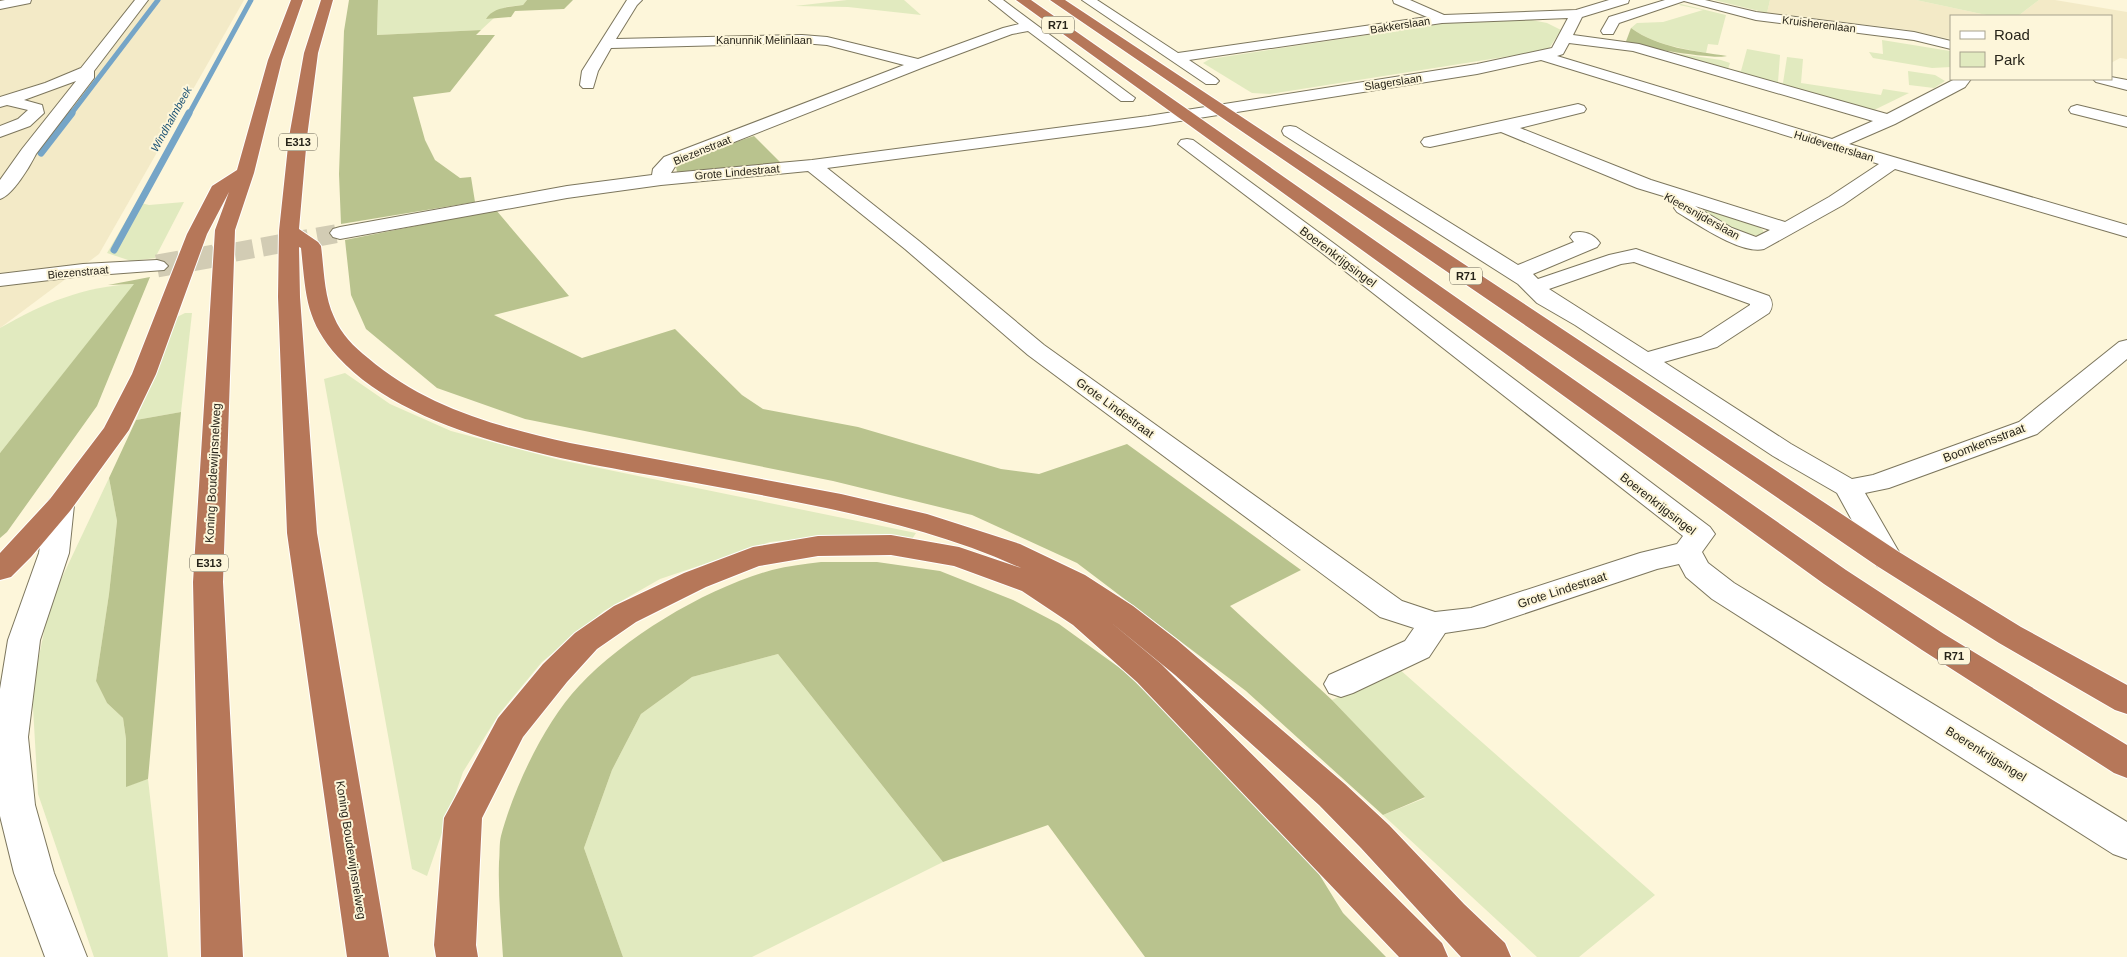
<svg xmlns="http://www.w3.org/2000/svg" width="2127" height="957" font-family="Arial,sans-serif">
<rect width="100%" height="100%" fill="#fdf6da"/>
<g fill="#f3eac7">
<path d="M0,0h244l-145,254 -99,74z"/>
<path d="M1770,0h146l75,16h-40v23l-49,-10 -135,-16z"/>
<path d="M2039,0h16l72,12v47l-7,-1 -9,5v-47h-93z"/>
</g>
<g fill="#e1eabf">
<path d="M378,0h149l-4,5 -17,2 -20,12 8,-1 -13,12 -104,5z"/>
<path d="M847,0h57l17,15 -73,-8 -53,-1z"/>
<path d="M1714,0h56l-3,13z"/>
<path d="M1916,0h123l-21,16h-27z"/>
<path d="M1681,4l45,11 -8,30 -10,-1 -2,9c-26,-5 -53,-9 -75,-25l6,-5 26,-1 40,-12 -24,-5z"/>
<path d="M1522,18l25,5 14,7 -13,20 -278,44 -18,-1 -49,-30 7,-4 263,-40z"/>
<path d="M1882,40l68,11 1,16 -19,1 -59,-10 -4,-6 14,2z"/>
<path d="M1647,49l74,11 9,3 -2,6 13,2 6,-22 33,6 -2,27 5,1 4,-26 16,2 -2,24 80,12 2,-6 26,4 -41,20z"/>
<path d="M1908,71l27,4 10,6 -11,7 -25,-3z"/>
<path d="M137,202l12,3 35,-3 -29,56 -24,3 -24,-8z"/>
<path d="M1701,208l55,17 7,5 1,4c-21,7 -47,-14 -65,-23l-1,-2z"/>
<path d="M135,284l-135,169v-125c44,-25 84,-42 135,-44z"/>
<path d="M185,313h7l-11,99 -45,8 41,-103z"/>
<path d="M345,373l45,31 61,27 109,29 356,73 -4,6 -77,-4 -65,7 -110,37 -56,32 -62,51 -43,52 -36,58 -36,104 -15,-7 -88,-490z"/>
<path d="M109,478l8,43 -8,73 -13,87 11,22 16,15 3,21 1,47 21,-7 20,178h-74l-56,-163 -6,-104 18,-87z"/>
<path d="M778,654l165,208 -191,95h-129l-39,-109 28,-78 29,-56 51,-37z"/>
<path d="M1398,668l257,227 -76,62h-42l-154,-142 42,-17 -93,-98z"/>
</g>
<g fill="#b9c38e">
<path d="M349,0h29l-1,35 104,-5 -5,5h19l-45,57 -37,5 12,43 10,20 25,18 11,-1 4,25 -134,22 -2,-50 5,-143z"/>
<path d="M527,0h46l-9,9 -49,2 -4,6 -25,2c7,-12 24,-12 37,-14z"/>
<path d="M1631,28c27,20 64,23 96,28 -12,4 -84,-9 -102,-12z"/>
<path d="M754,136l27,27 -104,9 -2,-10z"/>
<path d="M496,210l73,86 -75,19 88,43 93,-29 67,66 21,14 95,18 143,42 38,5 88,-30 174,126 -71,36 102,94 93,97 -42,18 -137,-124 -169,-128 -105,-48 -139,-34 -308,-62 -88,-31 -71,-59 -15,-34 -6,-55z"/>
<path d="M150,277l-53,129 -90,126 -7,6v-85l134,-169 -26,1z"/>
<path d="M181,412l-33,367 -22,8v-48l-3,-21 -16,-15 -11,-22 13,-87 8,-73 -8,-43 27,-58z"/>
<path d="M821,562h56l63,9 73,29 46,24 65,47 174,169 45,73 43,44h-241l-97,-132 -105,37 -165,-208 -86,23 -51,37 -29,56 -28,78 39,109h-120c-2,-32 -5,-63 -4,-95 1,-8 0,-18 2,-26 13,-49 44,-114 78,-150 47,-50 128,-98 193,-116 16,-4 33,-6 49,-8z"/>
</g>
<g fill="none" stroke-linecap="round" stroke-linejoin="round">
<g stroke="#75a5c7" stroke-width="5">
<path d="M71,114l87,-114"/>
<path d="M189,114l62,-114"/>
</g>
<g stroke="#75a5c7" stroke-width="7">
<path d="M41,153l31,-40"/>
<path d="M114,250l75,-137"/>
</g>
<path stroke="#d2ccb4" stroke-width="19" stroke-dasharray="19 9" stroke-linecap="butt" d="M207,257l133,-24"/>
<path stroke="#d2ccb4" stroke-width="23" stroke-dasharray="23 12" stroke-linecap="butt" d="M157,266l57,-10"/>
<defs>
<g id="minor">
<path d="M5,0h26l-1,3 -30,6v-8z"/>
<path d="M135,0h13l-54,71v7l-58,76c-6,12 -23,41 -36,45v-19l22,-31 54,-68 -52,19 18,5 2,8 -14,13 -30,11v-11l18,-7 10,-9 -21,-5 -7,2v-10l45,-14 36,-15z"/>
<path d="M627,0h15l-5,5 -21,34 186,-4 25,2 91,22 85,-31 16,-4 -30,-24h14l132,98 -2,3h-12l-93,-70 -16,3 -88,33 -248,98 -5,8 141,-13 336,-44 329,-52 75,-16 16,-30 -126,5 -253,37 27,18 3,3 -3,3h-10l-124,-84h15l81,53 249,-36 -33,-14 -1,-3h17l34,15 132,-5 33,-10h20l-1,3 -46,14 -9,18 66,9 248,70 68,-35h16l-6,8 -70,37 -46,20 278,81v12l-232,-68 -52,36 -79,44c-22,6 -67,-25 -87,-37l-3,-4 3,-4 6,-2 -46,-14 -136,-56 -71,15 -6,-1 -3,-4 3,-4 154,-34 6,2 2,3 -2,3 -64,16 131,52 134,42 44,-25 50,-33 -338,-104 -64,14 -329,52 -321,42 92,73 125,104 358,256 33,11 36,-4 169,-55 37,-9 6,-8 -361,-283 -144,-109 3,-4 6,-1 6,1 143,105 374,282 5,7 -13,18 6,11 26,20 393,239v37l-14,-5 -401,-255 -26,-22 -7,-13 -22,5 -173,58 -39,6 -16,24 -76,36 -12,4 -12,-4 -5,-9 5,-9 76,-34 9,-13 -34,-11 -352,-262 -123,-106 -97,-78 -147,14 -94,13 -227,41 -7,-2 -3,-4 3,-4 7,-2 227,-41 85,-11 1,-6 11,-12 240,-92 -77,-20 -25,-2 -191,5 -13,23 -5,17h-10l-3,-3 2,-14zM1569,43l64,8 240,70 -41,18 -275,-83 6,-2zM1695,206l75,24 -14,7 -24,-9z"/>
<path d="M1665,0h40l51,12 158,20 37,9v8l-37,-9 -158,-20 -72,-19 -65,22 -6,11h-10l-2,-3 8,-14z"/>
<path d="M2111,77l16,3v10l-31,-8 -3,-3h18z"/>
<path d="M2077,105l50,12v10l-56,-14 -2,-3 2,-3z"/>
<path d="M1290,126l6,1 222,138 56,-23 -4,-5 3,-4c10,-3 21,1 27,10l-3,4 -64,27 5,5 71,-24 27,-6 133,47c4,6 4,11 0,17l-52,34 -53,15 127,82 61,35 21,-4 146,-53 100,-80 8,-2v19l-90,75 -148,54 -24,5 38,66 -4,7 -11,3 -11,-3 -40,-73 -64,-37 -198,-131 -38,-22 -19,-19 -234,-149 -2,-4 2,-4zM1634,262l116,42v1l-49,32 -53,15 -99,-63 72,-25z"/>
<path d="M157,260l7,2 4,4 -4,4 -81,6 -83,10v-12l83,-10z"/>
<path d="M60,496l10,3 4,6 -5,48 -29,87 -12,97 7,68 19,68 33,84h-42l-31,-84 -14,-57v-127l8,-49 31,-87 7,-48 4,-6z"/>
</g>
<g id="highway">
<path d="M291,0h12l-21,60 -28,113 -19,57 -12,352 20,375h-42l-8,-375 22,-352 14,-38 -22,42 -51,140 -27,56 -59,81 -39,46 -20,20 -11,3v-27l50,-54 54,-71 28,-54 55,-140 25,-48 25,-16 31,-110z"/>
<path d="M321,0h12l-15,53 -11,84 -8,92 19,13 3,4c3,23 3,50 13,71 7,17 20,30 34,41 57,49 130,69 202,85l271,51 86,20 93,30 65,31 48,31 44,34 168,144 44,41 75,79 41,39 6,14h-50l-100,-109 -42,-43 -144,-130 -67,-55 53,44 281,279 6,14h-49l-262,-275 -64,-57 -51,-34 -68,-25 -63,-11 -73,1 -59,10 -53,21 -70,35 -39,27 -30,33 -44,55 -41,81 -6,127 2,12h-42l-2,-12 10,-127 6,-11 48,-89 45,-54 32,-31 39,-27 70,-33 69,-26 65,-11 73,-1 68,12 62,21c-99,-45 -207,-63 -314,-83 -110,-20 -291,-42 -369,-128 -33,-37 -32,-62 -37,-109l-2,-1 1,50 17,236 72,424h-42l-60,-424 -9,-236 1,-66 10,-94 15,-84z"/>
<path d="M1016,0h15l815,570 98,64 183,111v33l-13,-5 -192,-123 -98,-66z"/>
<path d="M1050,0h15l834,552 122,75 106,58v29l-12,-4 -116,-67 -122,-77z"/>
</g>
</defs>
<use href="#minor" stroke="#7c765d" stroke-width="2"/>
<use href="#highway" stroke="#fff" stroke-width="2"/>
<use href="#minor" fill="#fff" fill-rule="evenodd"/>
<use href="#highway" fill="#b67759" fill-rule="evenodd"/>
</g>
<g text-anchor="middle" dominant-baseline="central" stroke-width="4" stroke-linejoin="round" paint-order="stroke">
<g font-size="11" fill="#27241a" stroke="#fdf6da">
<text transform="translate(1819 24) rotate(7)">Kruisherenlaan</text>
<text transform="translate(1400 25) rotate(-9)">Bakkerslaan</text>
<text x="764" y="40">Kanunnik Melinlaan</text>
<text transform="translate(1393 82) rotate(-9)">Slagerslaan</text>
<text transform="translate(1834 146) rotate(17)">Huidevetterslaan</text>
<text transform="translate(702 150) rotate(-22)">Biezenstraat</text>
<text transform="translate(737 172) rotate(-5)">Grote Lindestraat</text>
<text transform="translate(1702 216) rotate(29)">Kleersnijderslaan</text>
<text transform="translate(78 272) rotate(-5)">Biezenstraat</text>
</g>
<g fill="#fdf6da" stroke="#676354" stroke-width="1">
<rect x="1042" y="16.5" width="32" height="17" rx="4"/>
<rect x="279" y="133.5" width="38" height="17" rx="4"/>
<rect x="1450" y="267.5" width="32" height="17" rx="4"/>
<rect x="190" y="554.5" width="38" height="17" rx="4"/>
<rect x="1938" y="647.5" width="32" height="17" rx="4"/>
</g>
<g font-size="11" font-weight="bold" fill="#27241a">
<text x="1058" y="25">R71</text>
<text x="298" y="142">E313</text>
<text x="1466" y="276">R71</text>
<text x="209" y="563">E313</text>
<text x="1954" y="656">R71</text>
</g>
<g font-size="11" font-style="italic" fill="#195174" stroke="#fdf6da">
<text transform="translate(171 119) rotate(-61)">Windhalmbeek</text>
</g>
<g font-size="12" fill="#27241a" stroke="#fdf6da">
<text transform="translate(1338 257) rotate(37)">Boerenkrijgsingel</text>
<text transform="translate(1115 408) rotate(36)">Grote Lindestraat</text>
<text transform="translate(1984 443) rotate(-21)">Boomkensstraat</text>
<text transform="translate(213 473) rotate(-87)">Koning Boudewijnsnelweg</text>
<text transform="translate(1658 504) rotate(38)">Boerenkrijgsingel</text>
<text transform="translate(1562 590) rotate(-18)">Grote Lindestraat</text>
<text transform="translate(1986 754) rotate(32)">Boerenkrijgsingel</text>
<text transform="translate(351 850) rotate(81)">Koning Boudewijnsnelweg</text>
</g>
</g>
<rect x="1950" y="15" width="162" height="65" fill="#fdf6da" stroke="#a7a28d"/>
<rect x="1960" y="31" width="25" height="8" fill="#ffffff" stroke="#a7a28d"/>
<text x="1994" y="40" font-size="15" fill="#27241a">Road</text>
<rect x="1960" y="52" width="25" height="15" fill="#e1eabf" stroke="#a7a28d"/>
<text x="1994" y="65" font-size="15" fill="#27241a">Park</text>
</svg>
